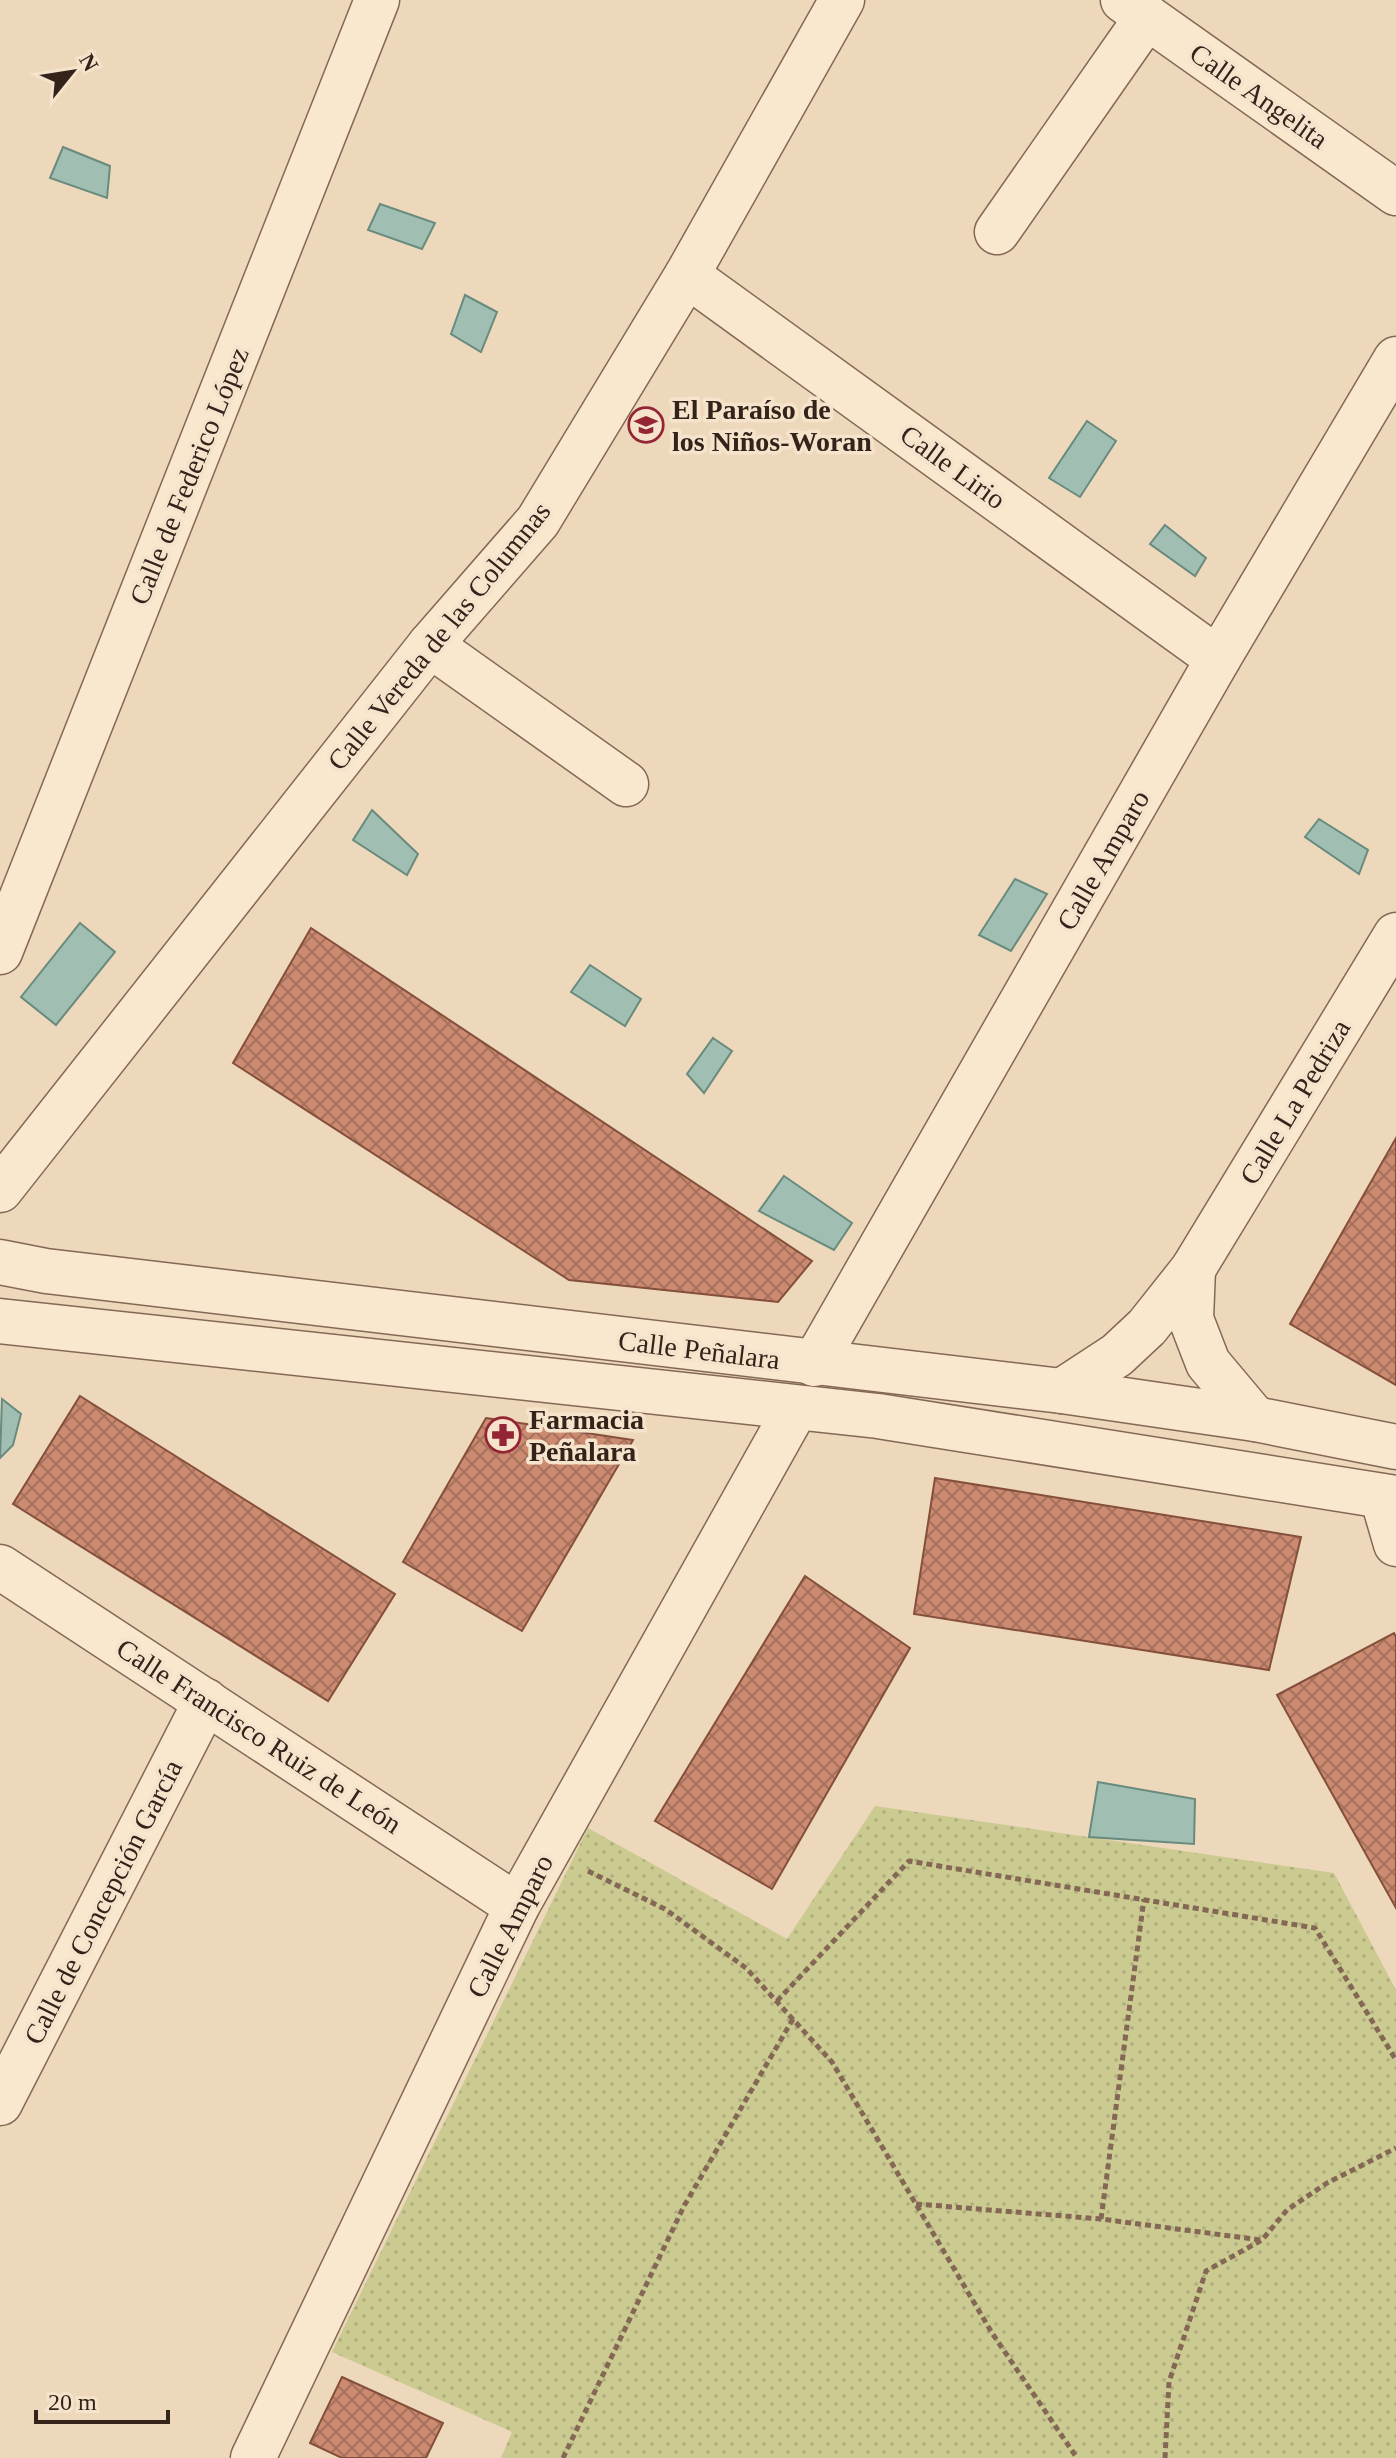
<svg xmlns="http://www.w3.org/2000/svg" width="1396" height="2458" font-family="Georgia,serif">
<defs>
<pattern id="grass-dots" width="8" height="8" patternUnits="userSpaceOnUse" patternTransform="scale(2)"><rect width="8" height="8" fill="#cbca90"/><path d="M2 2h.1M6 6h.1" fill="none" stroke="#afad7c" stroke-width="1.8" stroke-linecap="round"/></pattern>
<pattern id="building-cross-hatch" width="8" height="8" patternUnits="userSpaceOnUse" patternTransform="scale(2)"><rect width="8" height="8" fill="#cc8b71"/><path d="M0 0l8 8M0 8l8-8" fill="none" stroke="#a6715c"/></pattern>
</defs>
<rect width="100%" height="100%" fill="#edd8bb"/>
<path fill="url(#grass-dots)" d="M875,1806l459,67 62,117v468h-895l11,-26 -180,-80 256,-524 199,111z"/>
<g fill="#a0beb1" stroke="#688b7e" stroke-width="2">
<path d="M63,147l47,19 -3,32 -57,-20z"/>
<path d="M380,204l55,19 -13,26 -54,-19z"/>
<path d="M465,295l32,17 -16,40 -30,-18z"/>
<path d="M1087,421l29,20 -36,56 -31,-19z"/>
<path d="M1165,525l41,33 -11,18 -45,-32z"/>
<path d="M372,810l46,44 -11,21 -54,-35z"/>
<path d="M1319,819l49,31 -9,24 -54,-37z"/>
<path d="M1015,879l32,15 -36,57 -32,-16z"/>
<path d="M80,923l35,29 -59,73 -35,-28z"/>
<path d="M590,965l51,34 -16,27 -54,-34z"/>
<path d="M713,1038l19,13 -28,42 -17,-19z"/>
<path d="M784,1176l68,47 -18,27 -75,-39z"/>
<path d="M2,1399l19,15 -8,31 -13,13z"/>
<path d="M1098,1782l97,17 -1,45 -105,-7z"/>
</g>
<g fill="url(#building-cross-hatch)" stroke="#844f3b" stroke-width="2">
<path d="M311,928l501,333 -34,41 -209,-22 -336,-217z"/>
<path d="M1396,1138v247l-106,-61z"/>
<path d="M80,1396l315,198 -67,107 -315,-197z"/>
<path d="M486,1418l147,22 -111,191 -119,-69z"/>
<path d="M935,1478l366,59 -32,133 -355,-56z"/>
<path d="M805,1576l105,72 -138,241 -117,-68z"/>
<path d="M1394,1633l2,4v271l-119,-213z"/>
<path d="M342,2377l101,46 -17,35h-84l-32,-15z"/>
</g>
<g fill="none" stroke-linecap="round" stroke-linejoin="round">
<defs>
<g id="minor">
<path d="M1123,0l273,193"/>
<path d="M997,232l150,-215"/>
<path d="M687,275l531,384"/>
<path d="M430,645l196,139"/>
<path d="M0,952l377,-952"/>
<path d="M0,1190l430,-545 108,-124 149,-246 155,-275"/>
<path d="M0,1262l46,9 1016,120 193,28 141,28"/>
<path d="M1193,1269l203,-334"/>
<path d="M0,1321l878,95 518,82"/>
<path d="M814,1364l404,-705 178,-300"/>
<path d="M1062,1391l55,-36 30,-28 46,-58 -2,50 17,44 47,56"/>
<path d="M1382,1496l14,48"/>
<path d="M0,1567l517,339"/>
<path d="M0,2103l206,-402"/>
<path d="M253,2458l264,-552 279,-498"/>
</g>
</defs>
<use href="#minor" stroke="#846855" stroke-width="47"/>
<g stroke="#846855" stroke-width="5" stroke-dasharray="6 4" stroke-linecap="butt">
<path d="M588,1871l77,38 81,59 86,94 160,271 85,125"/>
<path d="M777,2001l132,-140 406,67 81,132"/>
<path d="M916,2204l185,15 160,21"/>
<path d="M1101,2219l43,-320"/>
<path d="M563,2458l121,-252 109,-187"/>
<path d="M1165,2458l4,-76 37,-111 56,-31 25,-30 40,-27 69,-35"/>
</g>
<use href="#minor" stroke="#f9e7ce" stroke-width="44"/>
</g>
<defs>
<symbol id="school-ring" viewBox="-11 -11 22 22"><circle r="9.5" fill="#f5e3cb" stroke="#932534" stroke-width="1.5"/><path d="M0-5L7-2L0 1L-7-2ZM-4 1L0 2.5L4 1V4Q0 6-4 4Z" fill="#932534"/></symbol>
<symbol id="pharmacy-ring" viewBox="-11 -11 22 22"><circle r="9.5" fill="#f5e3cb" stroke="#932534" stroke-width="1.5"/><path d="M-2-6h4v4h4v4h-4v4h-4v-4h-4v-4h4Z" fill="#932534"/></symbol>
</defs>
<g fill-rule="evenodd">
<use href="#school-ring" x="626" y="405" width="40" height="40"/>
<use href="#pharmacy-ring" x="483" y="1415" width="40" height="40"/>
</g>
<g text-anchor="middle" dominant-baseline="central" stroke-width="7" stroke-linejoin="round" paint-order="stroke">
<g font-size="28" fill="#33231a" stroke="#f5e3cb">
<text transform="translate(1259 96) rotate(35)">Calle Angelita</text>
<text transform="translate(953 467) rotate(36)">Calle Lirio</text>
<text transform="translate(189 476) rotate(-68)">Calle de Federico López</text>
<text transform="translate(439 636) rotate(-51)">Calle Vereda de las Columnas</text>
<text transform="translate(1103 860) rotate(-60)">Calle Amparo</text>
<text transform="translate(1295 1102) rotate(-59)">Calle La Pedriza</text>
<text transform="translate(699 1350) rotate(7)">Calle Peñalara</text>
<text transform="translate(259 1736) rotate(33)">Calle Francisco Ruiz de León</text>
<text transform="translate(103 1902) rotate(-63)">Calle de Concepción García</text>
<text transform="translate(510 1926) rotate(-63)">Calle Amparo</text>
</g>
<g font-size="28" font-weight="bold" fill="#33231a" stroke="#f5e3cb" text-anchor="start">
<text x="672" y="409">El Paraíso de<tspan x="672" dy="32">los Niños-Woran</tspan></text>
<text x="529" y="1419">Farmacia<tspan x="529" dy="32">Peñalara</tspan></text>
</g>
</g>
<g transform="translate(72 72) rotate(60)" stroke="#f5e3cb" stroke-width="6" paint-order="stroke">
<path d="M0-6L14 30L0 20L-14 30Z" fill="#33231a"/>
<text y="-12" font-size="22" font-weight="bold" text-anchor="middle" fill="#33231a">N</text>
</g>
<path d="M36 2410v12h132v-12" fill="none" stroke="#33231a" stroke-width="4"/>
<text x="48" y="2410" font-size="24" fill="#33231a" stroke="#f5e3cb" stroke-width="6" paint-order="stroke">20 m</text>
</svg>
